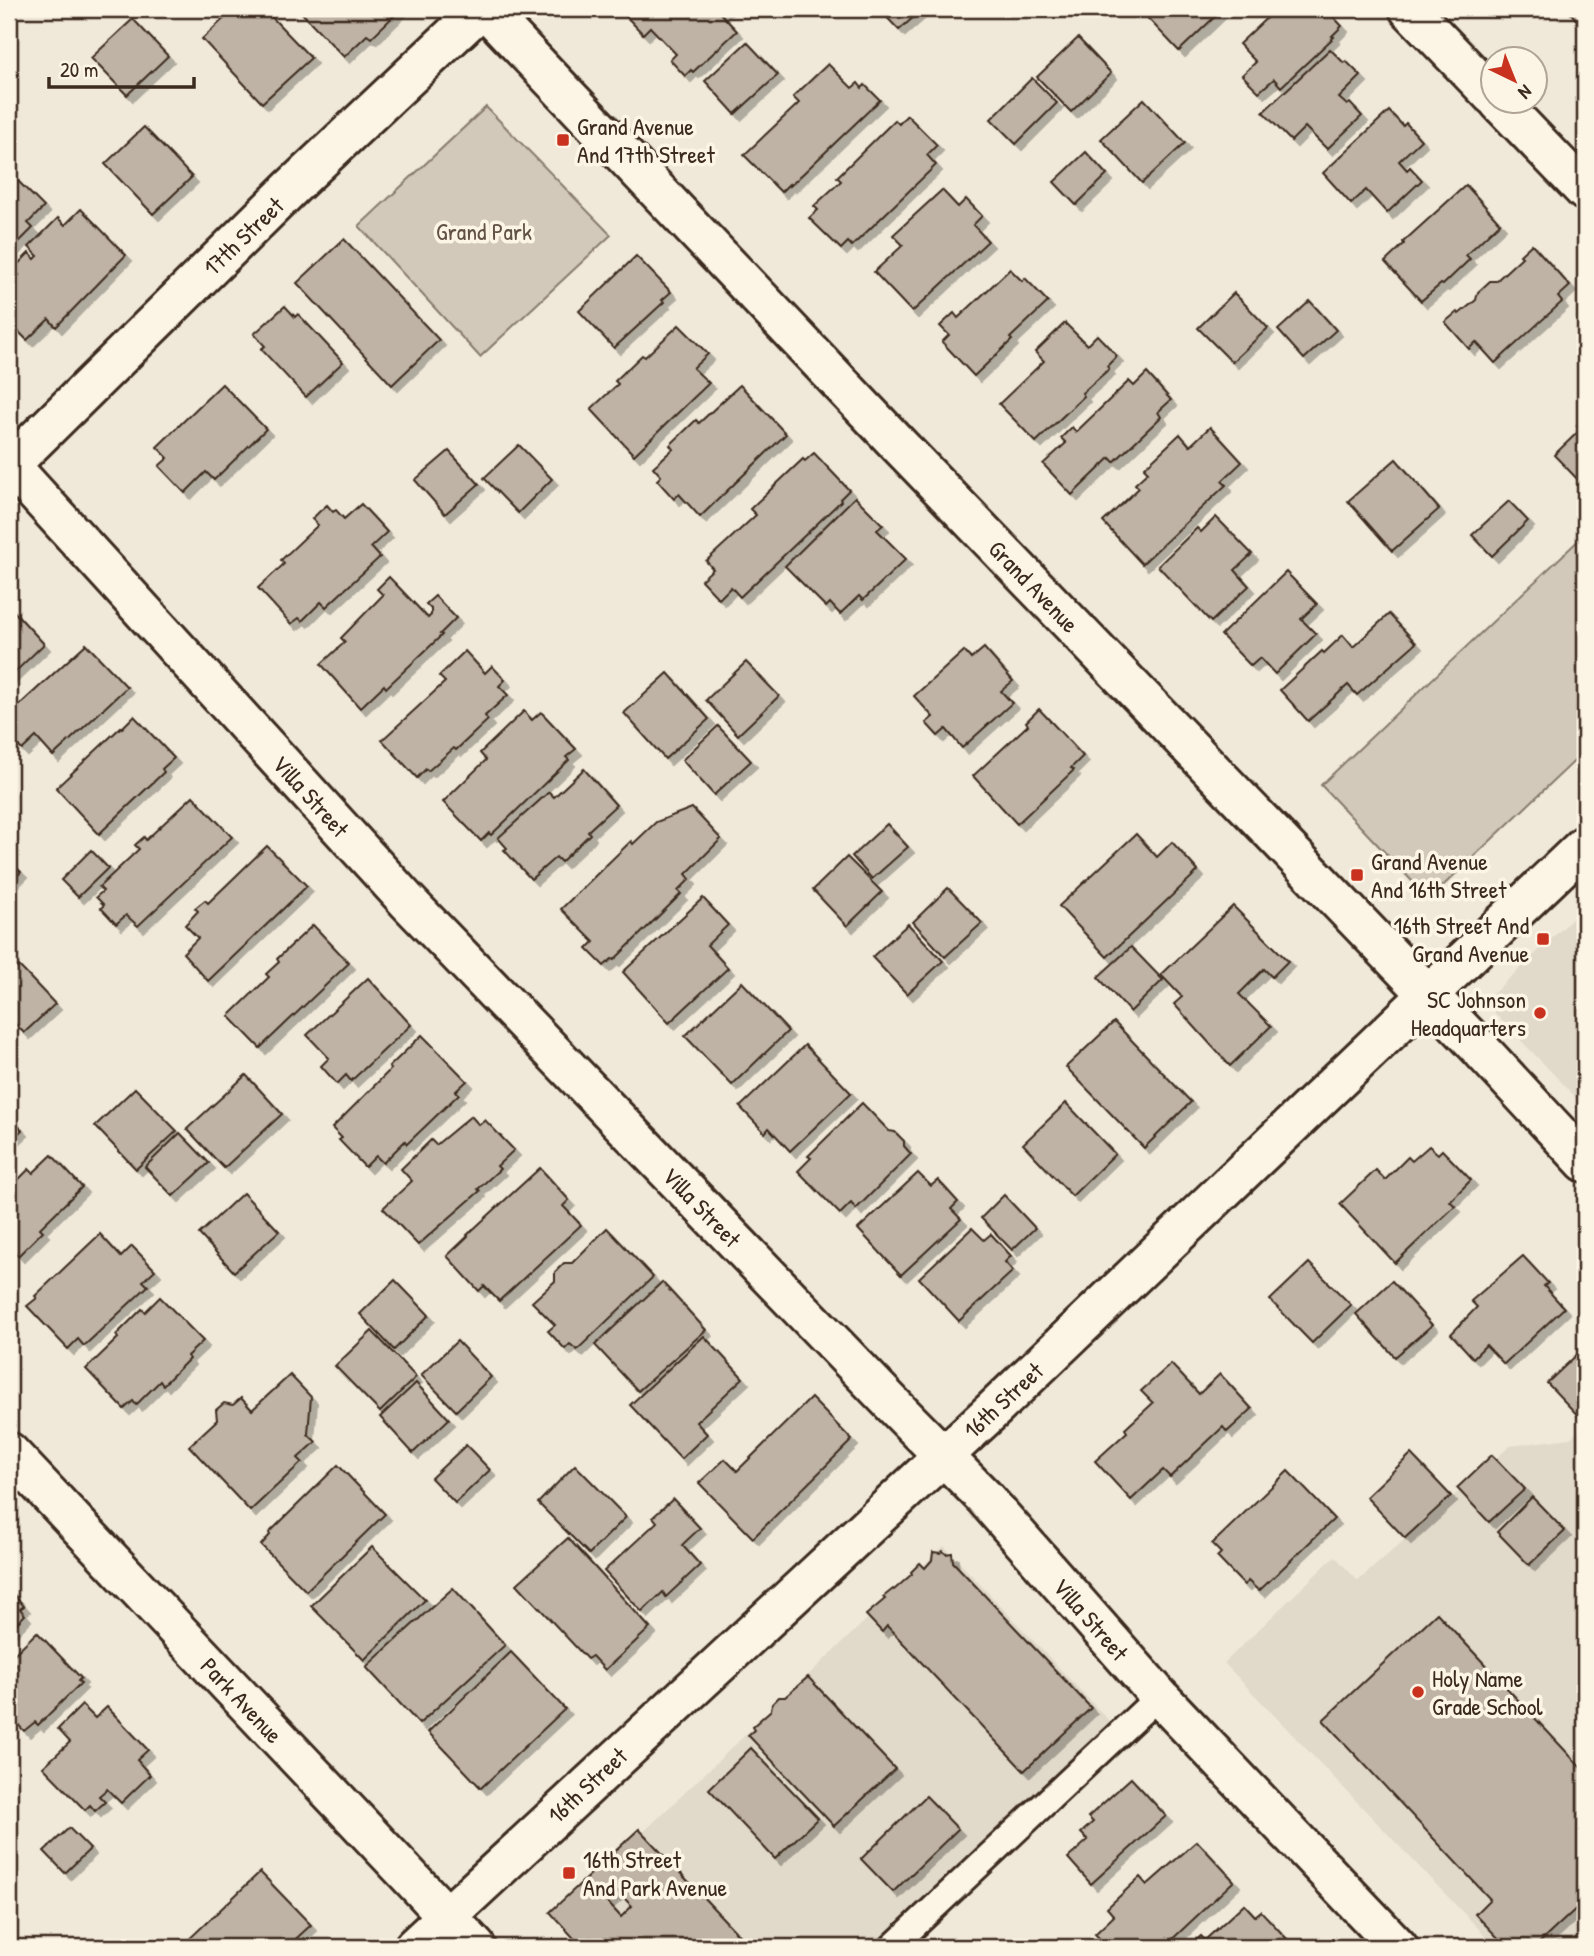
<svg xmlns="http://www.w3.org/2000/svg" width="1594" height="1956" font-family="'Patrick Hand',sans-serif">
<defs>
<filter id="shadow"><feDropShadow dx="6" dy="6" stdDeviation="0" flood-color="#0004"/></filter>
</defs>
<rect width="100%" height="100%" fill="#f0e9d9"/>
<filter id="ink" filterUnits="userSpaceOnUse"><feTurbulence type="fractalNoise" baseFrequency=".0143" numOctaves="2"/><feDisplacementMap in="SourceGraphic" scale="14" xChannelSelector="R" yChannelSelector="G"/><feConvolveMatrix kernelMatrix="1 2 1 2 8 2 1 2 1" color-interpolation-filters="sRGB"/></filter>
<g filter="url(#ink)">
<g fill="#e1d9c9">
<path d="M1585,907v200l-101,-105z"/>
<path d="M1585,1426v521h-89l-272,-284 111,-107 23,25 152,-135 60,-8z"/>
<path d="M944,1546l169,179 -235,222h-295l-29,-30z"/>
</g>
<g fill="#d2c9ba" stroke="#867a6c" stroke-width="2">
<path d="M486,107l125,128 -131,122 -121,-131z"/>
<path d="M1585,534v217l-156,148 -108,-114z"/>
</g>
<g fill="#beb3a4" stroke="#3b2a1e" stroke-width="2" fill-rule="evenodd" filter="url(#shadow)">
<path d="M234,9h30l47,49 -49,45 -60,-64z"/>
<path d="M298,9h103l-30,29 -4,-3 -23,22z"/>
<path d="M619,9h106l-5,4 17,18 -44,41 -2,-2 -6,6 -15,-16 6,-6 -26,-27 -7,7z"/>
<path d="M879,9h44l-24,21z"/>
<path d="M1139,9h84l-44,42z"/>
<path d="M1276,9h50l16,17 -10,10 2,1 -53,50 -7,-8 -15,13 -17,-17 14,-13 -17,-18z"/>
<path d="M1567,9h18v10l-5,5z"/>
<path d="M133,19l35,37 -41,39 -36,-37z"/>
<path d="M1078,38l33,35 -40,39 -34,-35z"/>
<path d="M747,42l31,33 -43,39 -30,-33z"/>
<path d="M1330,49l14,14 2,-2 15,15 -22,22 8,7 3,-2 12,13 -35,33 -22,-22 -14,14 -28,-29z"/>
<path d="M828,64l24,24 6,-5 4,5 3,-3 15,15 -90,86 -1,-2 -8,8 -37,-37 55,-52 -6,-6z"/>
<path d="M1032,78l25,25 -41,41 -25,-25z"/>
<path d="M1144,99l41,44 -43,40 -41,-44z"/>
<path d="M1389,111l14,15 3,-3 15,17 -22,21 8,9 3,-3 12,13 -35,33 -21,-23 -15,14 -28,-31z"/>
<path d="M907,115l30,30 -10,10 9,10 -84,81 -4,-4 -7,7 -32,-31 9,-8 -4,-4 27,-25 -4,-4 58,-57 4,4z"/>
<path d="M144,127l48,50 -39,37 -48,-50z"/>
<path d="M1086,152l21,23 -31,30 -22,-23z"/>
<path d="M11,174l33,33 -16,16 5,5 -24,24v-76z"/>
<path d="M1466,185l34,38 -34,32 4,4 -27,26 -2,-1 -20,17 -36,-39 19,-18 -1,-2z"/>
<path d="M942,190l16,17 8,-8 16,17 -9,9 15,16 -76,71 -38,-40 29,-27 -10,-10z"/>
<path d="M81,209l45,46 -70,72 -7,-8 -22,21 -18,-18v-50l1,-1 6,7 3,-3 -6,-6 16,-16 6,6 3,-3 -9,-9 29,-29 7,7z"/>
<path d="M344,239l95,101 -47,45 -95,-102z"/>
<path d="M1532,244l38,42 -12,11 4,5 -67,61 -19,-21 -7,7 -24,-27 12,-10 2,2 17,-14 2,-8 12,-11h6l26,-24 -2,-2z"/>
<path d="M636,256l35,36 -9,8 2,2 -50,46 -35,-37z"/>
<path d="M1010,269l12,12 3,-3 23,24 -38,36 2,2 -38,36 -32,-34 7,-7 -9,-9 14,-13 4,5z"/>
<path d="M1234,293l34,35 -36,34 -34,-34z"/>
<path d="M1310,301l26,29 -32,29 -26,-29z"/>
<path d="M285,306l10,11 3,-3 45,48 -37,35 -45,-48 4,-3 -11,-12z"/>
<path d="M1065,323l22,22 10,-10 20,21 -10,10 2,3 -27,24 2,3 -48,46 -37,-38 45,-43 -9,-9z"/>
<path d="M679,325l29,29 -15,14 16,15 -75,72 -43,-46 27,-25 -3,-3 27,-26 3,2z"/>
<path d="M1147,373l24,27 -13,12 3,5 -47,45 -4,-4 -38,37 -29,-31 23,-21 -5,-5 11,-11 4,5 53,-51 5,5z"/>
<path d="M222,384l44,45 -52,51 -8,-8 -21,21 -26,-27 9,-8 -11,-11z"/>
<path d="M740,385l46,49 -86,83 -21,-23 -5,5 -17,-19 4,-4 -8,-9 20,-18 -3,-4 26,-25 3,3z"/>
<path d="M1585,418v69l-31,-32 27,-26 -4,-3z"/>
<path d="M1210,427l32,35 -20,19 4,4 -84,79 -39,-42 36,-34 -4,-4 13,-12 -4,-4 36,-34 10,12z"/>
<path d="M519,445l33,34 -34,34 -34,-35z"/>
<path d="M449,451l30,33 -34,30 -30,-34z"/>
<path d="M814,453l35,37 -9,9 1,2 -101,96 -9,-10 -12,12 -18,-19 12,-11 -7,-8 50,-46 -6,-6 53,-50 2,2z"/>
<path d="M1396,459l43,50 -47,42 -44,-50z"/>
<path d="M855,497l28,28 -6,5 29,29 -43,41 -4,-4 -19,18 -10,-11 -4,4 -41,-41z"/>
<path d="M1509,501l19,20 -36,35 -20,-21z"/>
<path d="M361,504l26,28 -16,15 9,10 -54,50 -5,-5 -19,19 -3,-3 -8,6 -33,-36 26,-24 -3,-4 37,-35 -6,-6 8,-8 7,-6 6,7 3,-2 8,9z"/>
<path d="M1216,517l36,37 -17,16 14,16 -38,36 -53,-56 39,-38 4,4z"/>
<path d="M1286,572l31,32 -16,15 15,15 -41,40 -15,-16 -9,8 -30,-31z"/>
<path d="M389,577l39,41 3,-3v-6l-5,-5 9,-8 21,22 -16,16 2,1 -56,53 -2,-3 -24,23 -39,-44 24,-22 -4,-4 42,-43 -6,-6z"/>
<path d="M9,606l35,38 -35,34z"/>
<path d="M1389,614l27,29 -59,52 -9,-10 -40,36 -28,-31 42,-39 2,2 19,-18 10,12z"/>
<path d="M86,644l41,43 -74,69 -17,-19 -14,13 -13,-14v-30l3,-2 4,4z"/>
<path d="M984,648l29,33 -12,10 11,12 -50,45 -16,-19 -8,7 -12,-13 7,-6 -19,-21 50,-45 7,8z"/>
<path d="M465,651l20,22 7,-7 13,14 -6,6 9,9 -23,21 3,4 -32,30 -2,-2 -26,23 -2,-2 -9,9 -35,-38 63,-58 -6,-6z"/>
<path d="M746,662l33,34 -41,39 -32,-35z"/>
<path d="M668,673l41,46 -44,40 -41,-46z"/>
<path d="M1039,709l44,47 -12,12 3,2 -57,54 -44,-48 55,-51 -2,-3z"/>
<path d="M524,711l8,9 9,-8 35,37 -10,8 3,3 -78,75 -2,-2 -8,8 -38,-39 43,-42 -6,-7z"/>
<path d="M134,716l40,42 -12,11 2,3 -65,62 -43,-46 65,-61 1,1z"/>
<path d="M718,726l33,35 -37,34 -32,-35z"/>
<path d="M584,769l32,36 -28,26 2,3 -29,28 -5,-5 -25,22 -27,-29 3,-2 -9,-10 51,-46 5,5z"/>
<path d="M193,796l39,41 -94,89 -12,-11 -10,9 -15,-16 3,-3 -8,-8 7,-6 -4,-4 40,-38 -4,-4 9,-8 2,3z"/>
<path d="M692,808l29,31 -35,35 4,5 -12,12 3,3 -67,66 -2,-1 -8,7 -17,-17 7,-7 -33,-33 70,-68 2,3 23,-22z"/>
<path d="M887,824l21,23 -36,32 -20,-23z"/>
<path d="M1136,834l21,23 15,-15 26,29 -91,86 -48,-51z"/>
<path d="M267,846l40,40 -99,95 -25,-28 15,-15 -13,-13 13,-14 -3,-3 10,-8 3,3z"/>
<path d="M91,850l17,18 -30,29 -17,-17z"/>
<path d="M847,857l35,35 -35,34 -34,-36z"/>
<path d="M9,860l12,12 -12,12z"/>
<path d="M948,888l34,35 -37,34 -32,-35z"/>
<path d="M703,898l25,27 -21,20 21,23 -59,55 -46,-51z"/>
<path d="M1233,906l55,55 -16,16 -8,-8 -25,25 32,32 -41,40 -56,-62 8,-7 -21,-22z"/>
<path d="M908,924l35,37 -36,33 -35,-37z"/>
<path d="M313,925l36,38 -89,85 -31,-32 40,-39 -3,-3 13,-12 -2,-3z"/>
<path d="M1131,947l32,33 -33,32 -32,-35z"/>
<path d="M19,966l36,38 -31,29 -15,-16v-42z"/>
<path d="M368,978l43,47 -60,56 -5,-6 -9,9 -16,-18 8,-8 -22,-23z"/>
<path d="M742,982l46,49 -56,54 -47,-49z"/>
<path d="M1114,1022l77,80 -47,46 -78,-81z"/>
<path d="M422,1035l45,46 -11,10 3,3 -52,50 -2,-3 -22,22 -7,-7 -11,11 -26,-27 3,-2 -10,-10 59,-59 -2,-2z"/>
<path d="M805,1045l46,48 -61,58 -21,-23 -4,5 -25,-26z"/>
<path d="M246,1075l36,39 -58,54 -37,-39z"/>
<path d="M135,1088l42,43 -41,38 -41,-43z"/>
<path d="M862,1103l27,28 6,1 9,9v5l7,8 -55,55 -5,-6 -11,11 -42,-43 13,-13 -3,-2z"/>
<path d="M1066,1103l49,51 -43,42 -49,-52z"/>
<path d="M9,1116l13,14 -13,12z"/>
<path d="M471,1116l8,9 6,-5 29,30 -17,16 3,3 -22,20 2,2 -62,54 -35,-37 29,-27 -11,-12 30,-29 5,5z"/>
<path d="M180,1133l29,30 -36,33 -28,-29z"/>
<path d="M1429,1146l9,8 4,-4 29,30 -21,21 5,5 -60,57 -55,-59 36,-34 9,10 23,-23 4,4z"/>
<path d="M52,1155l30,32 -42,41 3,3 -25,25 -8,-9 -1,1v-59l20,-20 4,4z"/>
<path d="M540,1168l29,32 -6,6 18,19 -82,76 -15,-15 -5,5 -32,-35 21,-20 -1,-1z"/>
<path d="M918,1173l13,13 7,-6 20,22 -7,7 10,10 -60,56 -43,-46z"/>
<path d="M243,1193l36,38 -45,41 -35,-38z"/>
<path d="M1004,1195l31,33 -23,22 -31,-32z"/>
<path d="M607,1228l46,49 -76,73 -7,-6 -5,5 -17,-18 7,-6 -23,-23 23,-21v-9l9,-9h8z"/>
<path d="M972,1228l12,12 7,-6 20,22 -6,6 8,9 -54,50 -40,-43z"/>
<path d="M100,1234l21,23 11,-11 23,24 -12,11 5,5 -64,60 -6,-7 -10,10 -41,-43 10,-8 -2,-2z"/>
<path d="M1523,1256l25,27 -4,3 20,22 -60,56 -18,-19 -13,13 -22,-24 26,-27 -6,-6z"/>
<path d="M1309,1263l42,42 -39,38 -42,-43z"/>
<path d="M395,1280l34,35 -35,35 -34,-36z"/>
<path d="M1392,1281l40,44 -37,32 -39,-43z"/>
<path d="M662,1282l44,48 -68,61 -43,-46z"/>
<path d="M160,1297l43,44 -16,15 2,3 -26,26 -3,-4 -24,24 -3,-4 -9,8 -38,-40 32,-31 -2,-3 26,-26 3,3z"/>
<path d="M372,1331l44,46 -36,35 -45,-46z"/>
<path d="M704,1336l39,42 -47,44 11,12 -26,25 -51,-54z"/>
<path d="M457,1341l34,36 -35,34 -35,-36z"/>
<path d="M1585,1347v76l-38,-40z"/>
<path d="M1171,1364l28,30 21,-20 32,35 -25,23 -4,-5 -53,50 -7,-7 -32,30 -36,-39 32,-29 -2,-3 28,-26 -12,-12z"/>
<path d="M290,1375l21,22 -3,37 8,8 -18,16 4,4 -52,49 -61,-65 28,-26 -1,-10 8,-7 9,2 8,-7 11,12z"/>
<path d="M416,1383l33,36 -36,34 -33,-36z"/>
<path d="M811,1398l41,42 -99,98 -54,-55 26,-24 12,12z"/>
<path d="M466,1445l24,25 -35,33 -24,-25z"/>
<path d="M1411,1454l40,42 -46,42 -39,-41z"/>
<path d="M1492,1455l33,34 -36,33 -32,-34z"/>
<path d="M338,1465l47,49 -79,77 -45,-46 9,-10 -1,-2z"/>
<path d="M575,1465l51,52 -37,37 -51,-51z"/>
<path d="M1288,1471l46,48 -75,72 -11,-10 -4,4 -27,-28 4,-4 -9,-9z"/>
<path d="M1532,1497l33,34 -36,34 -32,-33z"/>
<path d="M673,1499l27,29 -18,17 18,20 -34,32 -3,-5 -21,20 -38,-41 53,-49 -4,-5z"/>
<path d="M568,1538l82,90 -45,42 -13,-14 -5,3 -70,-75z"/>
<path d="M372,1547l53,53 -61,60 -53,-54z"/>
<path d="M943,1551l3,3 6,-1 1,9 138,146 -67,63 -137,-145 -5,6 -16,-17 19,-16 -2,-2 10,-8 1,1 18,-16 -1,-2 9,-9 5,5 7,-8 1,-8 7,1z"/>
<path d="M453,1588l52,57 -86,79 -53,-57z"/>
<path d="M9,1589l15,17 -4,3 5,6 -16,16z"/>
<path d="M1437,1613l148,159v139l-5,-6 -45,42h-28l-32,-33 15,-15 -167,-179z"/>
<path d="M37,1632l44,46 -3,3 3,2 -43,42 -3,-3 -11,9 -15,-16 10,-9 -10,-11v-22l8,-8 -7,-7z"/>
<path d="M511,1652l54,57 -84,79 -53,-56z"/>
<path d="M808,1677l87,92 -61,57 -86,-91 6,-5 -2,-3 19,-17 1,-6 7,-7h6z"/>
<path d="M82,1705l13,13 12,-11 41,43 -11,10 13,15 -29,28 -14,-14 -8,7 6,6 -10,9 -5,-6 -5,5 -42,-43 27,-25 -12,-13z"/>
<path d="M751,1748l67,70 -43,41 -66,-70z"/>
<path d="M1131,1778l35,38 -75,68 -23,-26 20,-18 -7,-7 12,-11 -5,-5z"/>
<path d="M926,1796l32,33 -65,63 -32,-33z"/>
<path d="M69,1828l21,21 -25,24 -21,-22z"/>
<path d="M639,1829l109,116 -2,2h-146l-9,-9 -10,8 -31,-34zM618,1892l14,14 -11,11 -14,-15z"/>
<path d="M1197,1841l37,40 -70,66h-56l-13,-13 19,-18 -7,-8 33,-31 7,8z"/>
<path d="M260,1872l51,53 -24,22h-99l-3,-4z"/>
<path d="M1244,1904l11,12 6,-5 26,28 -9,8h-89l12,-11 4,4z"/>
</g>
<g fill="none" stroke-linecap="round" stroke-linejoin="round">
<defs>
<path id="service" d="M892,1947l267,-251"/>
<g id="minor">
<path d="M485,9l409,431 577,599 114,123"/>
<path d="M1409,9l83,86"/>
<path d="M1499,102l86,89"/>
<path d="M9,464l398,437 494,512 83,84 175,199 239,251"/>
<path d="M9,466l283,-279 189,-178"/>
<path d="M9,1452l467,495"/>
</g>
<path id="tertiary" d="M414,1947l579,-537 592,-565"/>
</defs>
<use href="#service" stroke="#3b2a1e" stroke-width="30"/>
<use href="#minor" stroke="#3b2a1e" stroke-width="44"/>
<use href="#tertiary" stroke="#3b2a1e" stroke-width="44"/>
<use href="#service" stroke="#fcf5e5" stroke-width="24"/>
<use href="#minor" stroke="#fcf5e5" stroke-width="38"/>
<use href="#tertiary" stroke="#fcf5e5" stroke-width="38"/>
</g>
</g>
<g fill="#c8321e" stroke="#fcf5e5" stroke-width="2.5">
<rect x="556" y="133" width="14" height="14" rx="3.5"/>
<rect x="1350" y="868" width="14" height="14" rx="3.5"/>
<rect x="1536" y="932" width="14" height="14" rx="3.5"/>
<circle cx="1540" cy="1013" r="7"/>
<circle cx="1418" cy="1692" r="7"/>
<rect x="562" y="1866" width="14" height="14" rx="3.5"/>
</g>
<g text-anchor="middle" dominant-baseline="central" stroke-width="7" stroke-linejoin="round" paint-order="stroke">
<g font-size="24" fill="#3b2a1e" stroke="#fcf5e5" text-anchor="start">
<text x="577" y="126">Grand Avenue<tspan x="577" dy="28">And 17th Street</tspan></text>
<text x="1371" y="861">Grand Avenue<tspan x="1371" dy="28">And 16th Street</tspan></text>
<text x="1529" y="925" text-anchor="end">16th Street And<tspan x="1529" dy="28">Grand Avenue</tspan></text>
<text x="1526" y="999" text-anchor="end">SC Johnson<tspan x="1526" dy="28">Headquarters</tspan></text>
<text x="1432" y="1678">Holy Name<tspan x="1432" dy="28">Grade School</tspan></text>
<text x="583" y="1859">16th Street<tspan x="583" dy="28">And Park Avenue</tspan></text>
</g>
<g font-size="24" fill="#615245" stroke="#fcf5e5">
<text x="484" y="231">Grand Park</text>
</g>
<g font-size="24" fill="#3b2a1e" stroke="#fcf5e5">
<text transform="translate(243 236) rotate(-44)">17th Street</text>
<text transform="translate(1034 586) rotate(46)">Grand Avenue</text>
<text transform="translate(311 796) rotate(48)">Villa Street</text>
<text transform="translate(702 1207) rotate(46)">Villa Street</text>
<text transform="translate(1003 1400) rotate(-43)">16th Street</text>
<text transform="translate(1091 1619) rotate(49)">Villa Street</text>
<text transform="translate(242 1700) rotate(47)">Park Avenue</text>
<text transform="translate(587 1785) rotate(-43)">16th Street</text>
</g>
</g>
<rect width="1594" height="1956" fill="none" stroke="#fcf5e5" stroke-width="35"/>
<rect x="18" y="18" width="1559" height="1921" fill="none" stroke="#3b2a1e" stroke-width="2.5" filter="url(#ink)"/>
<g transform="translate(1514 80) rotate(137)"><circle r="33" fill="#fcf5e5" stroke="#afa495" stroke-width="2"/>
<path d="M0-5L12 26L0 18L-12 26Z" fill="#c8321e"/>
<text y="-10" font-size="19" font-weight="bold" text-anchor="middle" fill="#3b2a1e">N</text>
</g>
<path d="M49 77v10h145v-10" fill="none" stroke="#3b2a1e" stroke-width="3.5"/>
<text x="60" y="77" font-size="21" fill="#3b2a1e" stroke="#fcf5e5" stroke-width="5" paint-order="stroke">20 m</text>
</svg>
